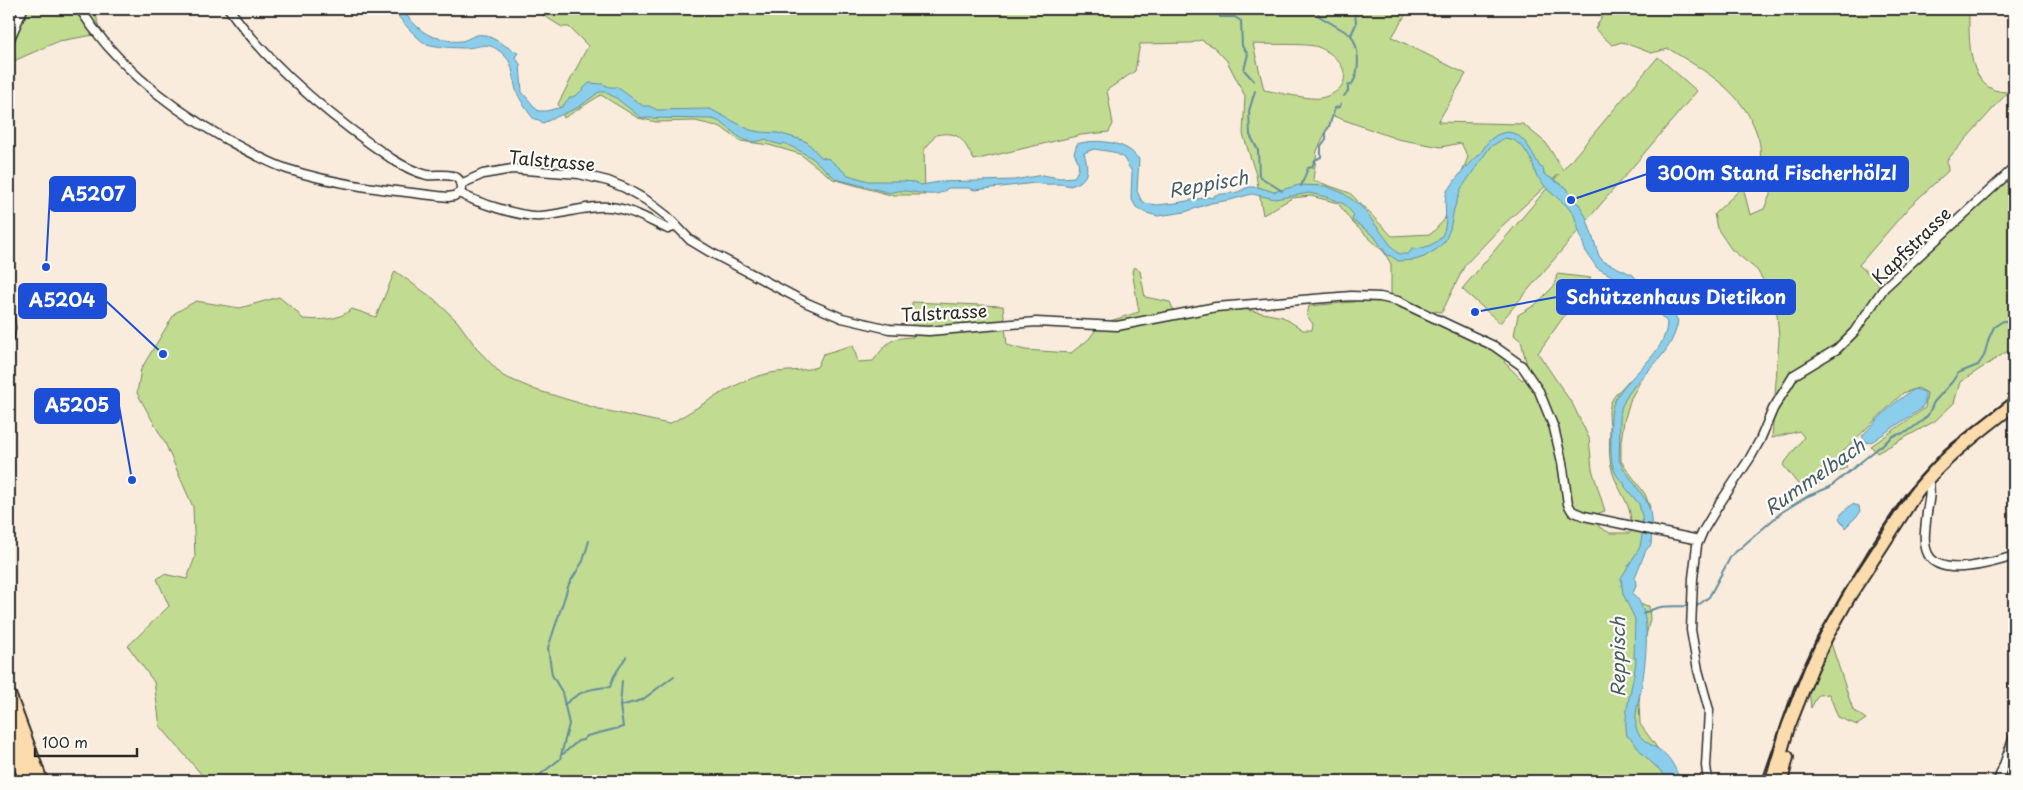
<svg xmlns="http://www.w3.org/2000/svg" width="2023" height="790" font-family="'Playpen Sans',sans-serif">
<rect width="100%" height="100%" fill="#faecdd"/>
<filter id="ink" filterUnits="userSpaceOnUse"><feTurbulence type="fractalNoise" baseFrequency=".02" numOctaves="2"/><feDisplacementMap in="SourceGraphic" scale="10" xChannelSelector="R" yChannelSelector="G"/><feConvolveMatrix kernelMatrix="1 2 1 2 8 2 1 2 1" color-interpolation-filters="sRGB"/></filter>
<g filter="url(#ink)">
<g fill="#c1db91" stroke="#76835e" fill-rule="evenodd">
<path d="M9,9h86l5,25 -41,7 -43,19 -7,1z"/>
<path d="M533,9h876l-17,28 74,37 -28,48 85,2 23,19 17,27 95,-113 39,34 -197,232 -38,-34 97,-115 -56,51 -38,40 -23,47 -7,-1 -2,9 43,20 31,18 -3,4 18,18 7,-6 -8,-33 -7,-6 4,-20 17,-10 19,-19 3,-12 34,4 -53,75 35,52 16,33 3,31 13,42 -6,2v14l11,6h20c4,-24 -6,-33 -15,-54 -8,-19 -5,-35 -5,-54 -1,-8 -2,-14 1,-23 3,-7 12,-15 17,-21l12,1 -9,16 -7,23 -3,20v20l24,33 5,13 -7,33 -12,39 -1,24 19,3 1,13 -5,21 -6,62 1,22 31,43 4,14h-1468l-47,-55 -6,-44 -26,-36 41,-40 -12,-27 7,-5 23,5 8,-22 -2,-50 -28,-64 -28,-50 4,-24 34,-56 21,-12 44,7 39,-11 16,13 8,9c18,1 34,2 49,-10l24,8 19,-46 39,28 23,22 22,30 24,25 33,14 63,19 70,15c30,-16 64,-42 97,-50 16,-4 34,-2 51,-7l6,-13 30,-9 5,17 15,-1c15,-19 16,-23 40,-24l-1,-35 91,4 4,39 18,5 46,3 18,-14 11,-15 39,-12 -7,-41 3,-4 5,4 5,26 25,5 6,14 32,-6 39,-3v3l36,7 20,13h9l1,-6 -6,-8 2,-10 45,-4 2,-2 22,1 13,-7v-30l-7,-12 -33,-31 -13,-18 -27,-7 -19,2 -29,17 -7,-40 -13,-41 2,-38 -18,-35 -13,-14 -13,-7 -10,3 -51,1 -5,27 -28,19 6,34 -4,8 -28,3 -107,25c-11,-19 -13,-30 -38,-25l-12,15 1,45h-35l-57,-16 -33,-25 -31,-9 -29,-4 -19,-14 -26,-6 -39,1 -18,-4 -37,-23 -37,23 -6,-14 30,-58 -19,-19h-7zM1253,44c14,1 55,-1 65,3 30,12 39,42 3,51 -10,2 -45,-6 -57,-8zM1333,116l64,23 44,8 20,-4 7,14 -24,63 -13,14 -39,2 -42,-43 -37,-13 4,-29z"/>
<path d="M1606,9h363c0,29 -3,84 39,83l-61,68 1,11 -39,36 -50,58 24,22 131,-119v179l-54,35 -6,21 -19,18 -58,32 -6,-7 54,-38 2,-15 -9,-5 -15,5 -64,62 8,12 -43,25 -21,-27 21,-28 -5,-6 -27,7 7,-100 -3,-36 -19,-32 -26,-21 -14,-21 -3,-14 29,-27 7,28 14,-6 8,-19v-18l-11,-8c-1,-9 0,-19 -3,-27 -14,-46 -52,-65 -89,-88l-18,4 -29,-11 -10,3 -17,-16z"/>
<path d="M1831,643l22,67 13,9 -9,6 -19,-8 -9,-23 -11,1 -7,13 -2,-18z"/>
</g>
<g fill="#8aceeb" stroke="#648d9e">
<path d="M393,9h7c9,8 18,21 29,26 4,3 10,2 15,4 6,2 11,3 18,2 8,-2 13,-8 22,-6 13,4 22,12 34,18l-3,4 5,7 2,28 16,19h8l16,-4 7,-9 8,-3 12,-12 14,1 6,3h8l26,19h6l8,4 53,-1 40,21 10,2 18,1 21,6 8,3 14,15 8,2 19,16 20,6h35l11,1 7,3 18,-3 75,-2 28,-5 18,3 14,-1c7,-9 5,-15 0,-24l3,-9c15,-5 41,-3 54,7 3,2 5,6 8,8l-2,32 4,9 4,3 12,2 19,-2 32,-6 5,1 2,-3 23,-3 10,-5h10l16,5 25,-7 27,1 17,7 19,14 34,45 4,2h8l4,-5c10,0 24,-4 30,-13 8,-14 0,-32 5,-45 1,-3 4,-4 5,-6 8,-13 18,-21 28,-31 4,-5 6,-11 11,-15 26,-20 39,9 49,28l3,1 1,6 23,14 6,13 6,3 7,13 13,39 4,5 30,14 22,26 20,14 3,6c-7,40 -42,52 -56,85 -3,5 -2,43 -3,53l3,7 24,34 4,10 2,18 -1,17 -5,5 -11,27 1,8 -3,9c19,14 13,62 10,84 -2,16 -9,33 -7,49 3,16 20,18 30,28 6,6 12,18 14,26l-11,-1c-8,-10 -18,-17 -26,-26 -6,-6 -9,-14 -16,-18 -5,-26 8,-52 9,-78h-2l1,-39 -12,-25 -2,-16 19,-31 3,-18 -1,-13 -3,-12 -14,-17 -1,-4c-10,-7 -13,-20 -13,-31 0,-11 -2,-39 3,-50 13,-28 52,-46 53,-80l-38,-37 -32,-17 -12,-18 -11,-35 -8,-10 -18,-15 -12,-15 -4,-14 -9,-14 -9,-7 -9,-2 -15,9 -29,42 -7,20 -4,20 -5,12 -8,8 -13,8 -9,3 -17,1 -7,-5 -4,-1 -13,-19 -22,-16 2,-5 -10,-11 -14,-6 -21,-5 -34,6 -23,-5 -22,6 -19,3 -26,9 -27,4 -12,-3 -10,-6 -5,-9 1,-26 -9,-15 -10,-5 -19,-3 -10,4c5,17 5,28 -14,33 -11,-4 -23,0 -35,-3l-60,7 -7,-2h-20c-14,15 -42,-3 -58,5l-54,-14 -24,-21 -12,-7 -16,-8 -2,2 -15,-4 -1,-2c-28,11 -33,-15 -54,-20l-67,-1 -5,-1 -24,-19 -11,-6h-6l-20,15 -36,16 -4,-3 -5,-1c-6,-6 -15,-21 -18,-29 -3,-10 -2,-25 -10,-33 -18,-18 -22,-10 -41,-9 -9,0 -29,-1 -38,-4 -9,-3 -29,-27 -34,-35z"/>
<path d="M1915,389l10,3v10l-4,7 -48,32 -6,2 -5,-7c16,-17 33,-36 53,-47z"/>
<path d="M1852,504l7,2 1,7 -15,15 -6,-10 3,-5z"/>
</g>
<g fill="none" stroke-linecap="round" stroke-linejoin="round">
<g stroke="#648d9e" stroke-width="2">
<path d="M1220,9v8h15l6,4 1,25 6,8 -4,16 10,11"/>
<path d="M1317,9l2,7 32,19"/>
<path d="M1255,91l-6,20 1,24 8,15 1,26 23,15"/>
<path d="M1344,96l4,-5v-5l4,-2c9,-14 7,-36 -1,-49l5,-11 -1,-15"/>
<path d="M1301,186l7,-18 4,-1 3,-7 6,-3v-11l5,-7v-8l3,-4 6,-19 4,-1 2,-3"/>
<path d="M1988,567l19,-5"/>
<path d="M1693,606h4l12,-9 22,-41 51,-44 26,-16 22,-9 63,-51 14,-4 15,-11 6,-6 6,-13 18,-20 6,-9 20,-8 6,-9 5,-18 5,-11 9,-6h9l2,2"/>
<path d="M1643,614c17,-10 26,-7 45,-8"/>
<path d="M564,705c16,-14 26,-17 46,-18l4,-11 12,-19"/>
<path d="M620,706l2,-25"/>
<path d="M563,754l15,-13 5,-1 4,-4 36,-9 -3,-21 22,-6 32,-24"/>
<path d="M532,781l28,-22 9,-35 -7,-32 -10,-17 -4,-27 21,-64 14,-23 6,-20"/>
</g>
<defs>
<g id="minor">
<path d="M80,9c35,55 86,96 142,128 22,12 42,24 65,32 53,17 107,22 161,28l6,-1 5,-3"/>
<path d="M229,9c42,58 104,110 163,150 11,7 23,13 35,16 9,1 23,-2 30,3 4,3 4,7 4,11"/>
<path d="M9,41l14,-32"/>
<path d="M461,184l22,-10 29,-5 67,5 29,7 17,7 21,12 21,16 23,24 20,12 97,51 35,15 47,11 40,2 107,-9 81,4 99,-19 135,-11 29,1 18,4 96,45 28,20 17,25 15,37 8,34 6,42 4,7 12,5 115,24"/>
<path d="M459,193c16,9 64,25 82,23 23,-2 46,-11 69,-9 22,2 38,13 58,22l8,-3"/>
<path d="M9,312l2,16 -2,11"/>
<path d="M1927,478c5,10 2,23 0,34 -1,13 -5,30 1,42 12,25 67,8 86,2"/>
<path d="M1708,781l-2,-15 3,-56 -11,-40 -7,-40 2,-52 4,-33 6,-14 15,-25 32,-48 10,-18 13,-31 21,-34 43,-26 17,-17 30,-44 130,-120"/>
<path d="M1998,781l16,-44"/>
</g>
<g id="primary">
<path d="M1772,781l16,-54 23,-58 15,-32 23,-41 68,-105c27,-34 63,-60 97,-87"/>
<path d="M1781,781l6,-24"/>
</g>
<g id="motorway">
<path d="M9,697l31,84"/>
<path d="M9,732l18,49"/>
</g>
</defs>
<use href="#minor" stroke="#2b2b2b" stroke-width="11"/>
<use href="#primary" stroke="#2b2b2b" stroke-width="16"/>
<use href="#motorway" stroke="#2b2b2b" stroke-width="18"/>
<use href="#minor" stroke="#fdfcf7" stroke-width="8"/>
<use href="#primary" stroke="#fcdcac" stroke-width="12"/>
<use href="#motorway" stroke="#fcdcac" stroke-width="14"/>
<path stroke="#2b2b2b" stroke-width="2" d="M1762,781l32,-93 24,-52 56,-95 32,-48 39,-44 69,-54"/>
</g>
</g>
<g text-anchor="middle" dominant-baseline="central" stroke-width="4.5" stroke-linejoin="round" paint-order="stroke">
<g font-size="18" fill="#2b2b2b" stroke="#fdfcf7">
<text transform="translate(552 160) rotate(5)">Talstrasse</text>
<text transform="translate(1911 245) rotate(-44)">Kapfstrasse</text>
<text transform="translate(944 312) rotate(-3)">Talstrasse</text>
</g>
<g font-size="19" font-style="italic" fill="#485c65" stroke="#fdfcf7">
<text transform="translate(1208 183) rotate(-10)">Reppisch</text>
<text transform="translate(1814 476) rotate(-35)">Rummelbach</text>
<text transform="translate(1617 657) rotate(-90)">Reppisch</text>
</g>
</g>
<path fill="none" stroke="#1d4ed8" stroke-width="2" d="M1571 200L1647 174M46 267L50 194M1475 312L1557 297M163 354L106 301M132 480L119 406"/>
<g fill="#1d4ed8" stroke="#fdfcf7" stroke-width="2">
<circle cx="1571" cy="200" r="5"/>
<circle cx="46" cy="267" r="5"/>
<circle cx="1475" cy="312" r="5"/>
<circle cx="163" cy="354" r="5"/>
<circle cx="132" cy="480" r="5"/>
</g>
<g fill="#1d4ed8" stroke="#1d4ed8" stroke-width="2">
<rect x="1647" y="157" width="261" height="34" rx="5"/>
<rect x="50" y="177" width="85" height="34" rx="5"/>
<rect x="1557" y="280" width="238" height="34" rx="5"/>
<rect x="19" y="284" width="87" height="34" rx="5"/>
<rect x="35" y="389" width="84" height="34" rx="5"/>
</g>
<g font-size="19" text-anchor="middle" font-weight="bold" fill="#fff">
<text x="1777" y="180">300m Stand Fischerhölzl</text>
<text x="93" y="201">A5207</text>
<text x="1676" y="304">Schützenhaus Dietikon</text>
<text x="62" y="307">A5204</text>
<text x="77" y="412">A5205</text>
</g>
<rect width="2023" height="790" fill="none" stroke="#fdfcf7" stroke-width="30"/>
<rect x="15" y="15" width="1993" height="760" fill="none" stroke="#2b2b2b" stroke-width="2" filter="url(#ink)"/>
<path d="M35 748v8h102v-8" fill="none" stroke="#2b2b2b" stroke-width="2.5"/>
<text x="42" y="748" font-size="15" fill="#2b2b2b" stroke="#fdfcf7" stroke-width="4" paint-order="stroke">100 m</text>
</svg>
